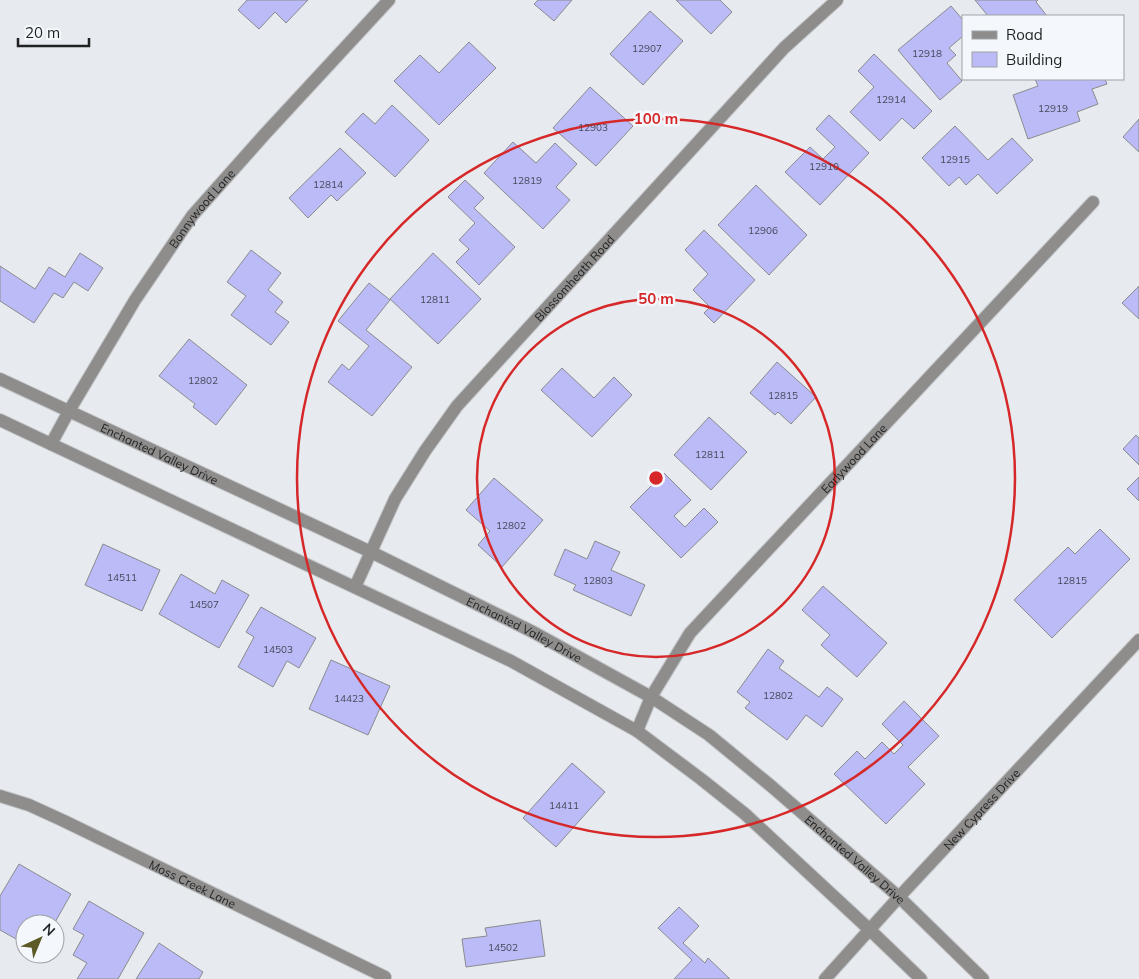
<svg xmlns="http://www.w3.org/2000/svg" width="1139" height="979" font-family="Mulish,sans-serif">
<rect width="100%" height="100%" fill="#e7eaee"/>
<g fill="#bbbbf7" stroke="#8b8b8f">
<path d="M247,0h61l-22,23 -11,-11 -16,17 -21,-19z"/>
<path d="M538,0h34l-18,21 -20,-17z"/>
<path d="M676,0h44l12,12 -21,22z"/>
<path d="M975,0h63l-2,2 11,14h-59z"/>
<path d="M951,6l12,14v16l-14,12 7,7 -9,8 15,18 -22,19 -42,-50z"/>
<path d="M650,11l33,30 -40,44 -33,-31z"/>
<path d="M469,42l27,26 -57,57 -45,-44 26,-26 19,18z"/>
<path d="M874,54l58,57 -18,18 -12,-11 -22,23 -30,-29 24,-25 -16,-16z"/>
<path d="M1035,79h70l2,5 -15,5 6,15 -21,8 3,9 -52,18 -15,-44 25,-9z"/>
<path d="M590,87l43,39 -37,40 -43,-38z"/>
<path d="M392,105l37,35 -34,37 -50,-45 18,-19 12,11z"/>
<path d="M829,115l40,38 -49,52 -35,-33 25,-25 13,12 12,-12 -19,-18z"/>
<path d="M1139,119v33l-16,-15z"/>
<path d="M955,126l33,34 24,-22 21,22 -36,34 -19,-20 -12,11 -7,-8 -10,9 -27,-28z"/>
<path d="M513,142l23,21 19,-20 22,21 -21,23 14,13 -27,29 -59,-56z"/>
<path d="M340,148l26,25 -29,28 -6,-6 -23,23 -19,-20z"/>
<path d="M465,180l19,18 -10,10 41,39 -36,38 -23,-23 13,-13 -10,-9 16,-17 -27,-26z"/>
<path d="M756,185l51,50 -38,40 -51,-50z"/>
<path d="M704,230l51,50 -41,43 -10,-10 6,-6 -17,-17 15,-16 -23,-24z"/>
<path d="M251,250l30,23 -13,17 15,12 -8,10 14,10 -18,23 -40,-30 15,-19 -19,-14z"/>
<path d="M80,253l23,15 -15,23 -14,-9 -11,16 -9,-5 -20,30 -34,-22v-35l35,23 14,-22 16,10z"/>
<path d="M433,253l48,46 -43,45 -48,-45z"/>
<path d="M369,283l21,17 -24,30 46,37 -40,49 -44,-34 14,-18 7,6 20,-24 -31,-25z"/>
<path d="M1139,286v33l-17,-16z"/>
<path d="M189,339l58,46 -31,40 -23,-18 2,-3 -36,-28z"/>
<path d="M777,362l39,35 -25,27 -13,-12 -3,3 -25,-22z"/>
<path d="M562,368l32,30 20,-21 18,18 -40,42 -51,-47z"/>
<path d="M709,417l38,35 -36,38 -37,-35z"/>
<path d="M1136,435l3,3v27l-16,-16z"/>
<path d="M664,473l27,27 -17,16 11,11 19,-19 14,14 -37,36 -51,-51z"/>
<path d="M1139,477v24l-12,-12z"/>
<path d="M494,478l49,42 -41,47 -24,-22 12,-14 -24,-21z"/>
<path d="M1100,529l30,30 -78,79 -38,-38 54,-53 7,7z"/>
<path d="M595,541l25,11 -9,18 34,15 -14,31 -58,-26 3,-5 -22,-10 11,-26 22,10z"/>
<path d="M103,544l57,26 -18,41 -57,-26z"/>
<path d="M181,574l34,20 7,-14 27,15 -30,53 -60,-34z"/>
<path d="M823,586l64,57 -30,34 -36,-32 9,-10 -28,-25z"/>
<path d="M261,607l55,31 -17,30 -12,-7 -14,26 -35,-20 16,-30 -8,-5z"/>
<path d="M768,649l16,12 -5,7 40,29 8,-10 16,12 -21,28 -16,-12 -19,25 -42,-32 5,-6 -13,-10z"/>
<path d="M331,660l59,26 -22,49 -59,-26z"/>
<path d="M904,701l35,35 -31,31 17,17 -39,40 -52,-50 23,-23 8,8 17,-17 12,12 9,-9 -21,-21z"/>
<path d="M572,763l33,29 -49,55 -33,-29z"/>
<path d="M19,864l52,30 -17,30h-29v20l-25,-14v-34z"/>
<path d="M89,901l55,32 -26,46h-41l10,-16 -14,-8 11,-20 -11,-6z"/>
<path d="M679,907l20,19 -16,17 22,20 3,-5 22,21h-56l18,-19 -34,-32z"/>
<path d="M540,920l5,36 -79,11 -4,-28 25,-3 -2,-8z"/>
<path d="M159,943l44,29 -4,7h-63z"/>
</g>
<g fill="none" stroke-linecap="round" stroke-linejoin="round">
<defs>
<g id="minor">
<path id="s1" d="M0,379l371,173 162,80 118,65 58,38 62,51 128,111 84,82"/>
<path d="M0,420l511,241 126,70 64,48 44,35 125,116 51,49"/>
<path id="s2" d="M51,444l18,-33 66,-111 57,-84 73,-82 124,-134"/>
<path id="s3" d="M355,587l40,-88 30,-48 32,-45 327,-358 53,-48"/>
<path id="s4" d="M637,731l14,-34 39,-64 403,-431"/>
<path id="s5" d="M0,796l29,9 35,16 321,156"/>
<path id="s6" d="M825,979l74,-82 240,-257"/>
</g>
</defs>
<use href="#minor" stroke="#c3c6c9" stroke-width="14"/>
<use href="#minor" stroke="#8f8d8c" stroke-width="12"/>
</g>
<g fill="none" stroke="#d62828" stroke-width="2.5">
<circle cx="656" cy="478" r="179"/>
<circle cx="656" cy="478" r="359"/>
</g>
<g text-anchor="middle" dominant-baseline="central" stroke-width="5" stroke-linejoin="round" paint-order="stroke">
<g font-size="10" fill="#464857">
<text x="647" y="48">12907</text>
<text x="927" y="53">12918</text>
<text x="891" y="99">12914</text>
<text x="1053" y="108">12919</text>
<text x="593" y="127">12903</text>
<text x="955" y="159">12915</text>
<text x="824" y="166">12910</text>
<text x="527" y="180">12819</text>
<text x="328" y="184">12814</text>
<text x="763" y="230">12906</text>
<text x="435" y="299">12811</text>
<text x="203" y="380">12802</text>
<text x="783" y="395">12815</text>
<text x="710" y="454">12811</text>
<text x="511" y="525">12802</text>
<text x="122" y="577">14511</text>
<text x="598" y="580">12803</text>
<text x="1072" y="580">12815</text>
<text x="204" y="604">14507</text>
<text x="278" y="649">14503</text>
<text x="778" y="695">12802</text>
<text x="349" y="698">14423</text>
<text x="564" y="805">14411</text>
<text x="503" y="947">14502</text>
</g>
<g font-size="12" fill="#1f2122" stroke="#f4f8fc">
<text stroke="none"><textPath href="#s2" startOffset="280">Bonnywood Lane</textPath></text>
<text stroke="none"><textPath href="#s3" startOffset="382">Blossomheath Road</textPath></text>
<text stroke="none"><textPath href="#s1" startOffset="176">Enchanted Valley Drive</textPath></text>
<text stroke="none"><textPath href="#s4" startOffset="351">Earlywood Lane</textPath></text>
<text stroke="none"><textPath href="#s1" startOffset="581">Enchanted Valley Drive</textPath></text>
<text stroke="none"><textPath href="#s6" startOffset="231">New Cypress Drive</textPath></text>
<text stroke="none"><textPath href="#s1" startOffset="986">Enchanted Valley Drive</textPath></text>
<text stroke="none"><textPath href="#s5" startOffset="212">Moss Creek Lane</textPath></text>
</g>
</g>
<circle cx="656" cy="478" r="8" fill="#d62828" stroke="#f4f8fc" stroke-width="2.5"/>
<g font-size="15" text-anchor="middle" font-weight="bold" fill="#d62828" stroke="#f4f8fc" stroke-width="5" stroke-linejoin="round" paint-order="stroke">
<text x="656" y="124">100 m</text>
<text x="656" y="304">50 m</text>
</g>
<rect x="962" y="15" width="162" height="65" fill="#f4f8fc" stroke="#9fa2a5"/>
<rect x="972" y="31" width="25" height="8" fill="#8f8d8c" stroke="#9fa2a5"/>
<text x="1006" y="40" font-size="15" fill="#1f2122">Road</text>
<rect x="972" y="52" width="25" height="15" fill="#bbbbf7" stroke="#9fa2a5"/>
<text x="1006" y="65" font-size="15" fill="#1f2122">Building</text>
<g transform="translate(40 939) rotate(44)"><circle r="24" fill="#f4f8fc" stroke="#9fa2a5"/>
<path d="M0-4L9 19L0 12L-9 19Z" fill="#5c5a27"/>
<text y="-8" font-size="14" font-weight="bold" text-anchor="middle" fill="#1f2122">N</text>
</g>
<path d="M18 38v8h71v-8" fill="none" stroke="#1f2122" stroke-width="2.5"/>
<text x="25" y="38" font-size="15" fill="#1f2122" stroke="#f4f8fc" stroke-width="4" paint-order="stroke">20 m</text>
</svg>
